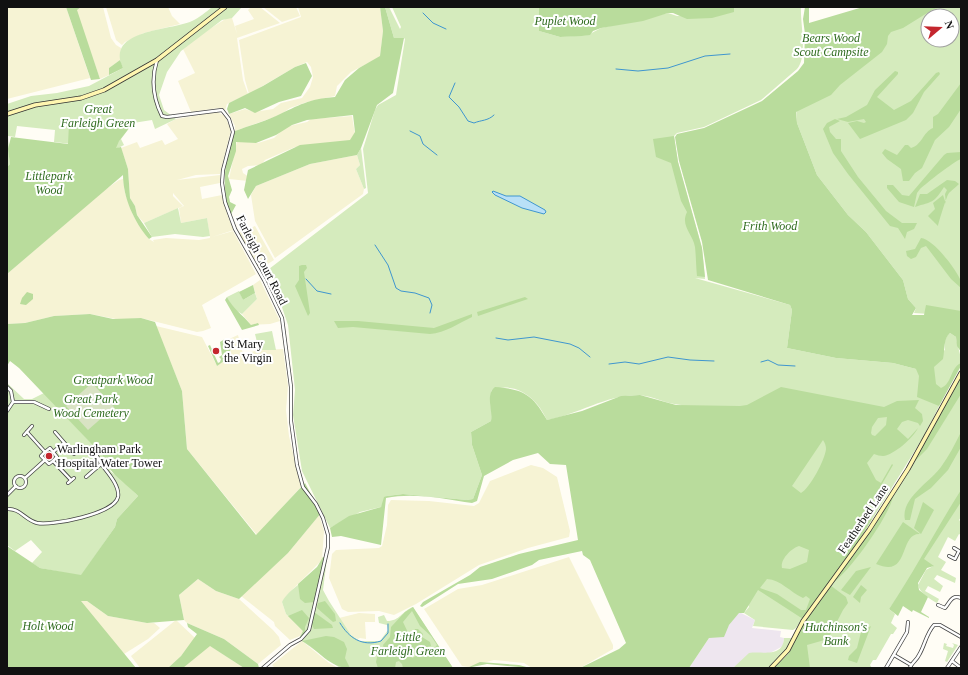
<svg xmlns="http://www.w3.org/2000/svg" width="968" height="675" font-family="'Times New Roman',serif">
<rect width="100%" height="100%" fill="#fffdf5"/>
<path fill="#eee6ef" d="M739,612l16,8 -3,8 29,3 -1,6 4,1 -1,8 -13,7h-17l-20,15h-44l20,-30 20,-13z"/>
<g fill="#f6f3d4">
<path d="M7,7h59l24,71 -83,21z"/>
<path d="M81,7h22l8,31 5,7 5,3 -1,12 -11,8v7l-9,4 -24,-69z"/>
<path d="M106,7h62l4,9 8,8 -36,9 -19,9 -3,3 -6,-5z"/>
<path d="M251,7h9l20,16 -43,15 6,42 5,14 -21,10 -2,6 -6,-2 -28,4 -13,-31 17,-8 -12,-24 14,-12 30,-19h5l5,16 -2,-8 19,-7 -6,-9z"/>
<path d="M263,7h33l4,9 -18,6z"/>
<path d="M298,7h82l3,24 -3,26 -29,15 -14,14 -2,10 -28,6 -17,6 -10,7 -45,16v-5l-6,-12 16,-5 9,3 19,-3 8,-6 21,-5 8,-11 3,-10 -2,-10 -4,-5 -12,5 -46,27 -4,-14 -6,-40 62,-23z"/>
<path d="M217,112l8,4 6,14 -11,44 -24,1 -19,5 43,-5v8l-20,4 2,12 20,-4 6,22 6,13 -22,7 21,-6 23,43 -54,31 9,23 -8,3 -6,1 -56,-14 -20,2 -31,-6 -36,2 -29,7 -18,1v-50l95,-82 17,-12 4,-1 2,14 8,22 16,24 5,3 -1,-2 13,-2 33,2 11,-2 -3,-20 -26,5 -2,-15 5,-2 -11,-13v3l10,10 -39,17 -7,-8 -2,-9 -5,-8 -2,-29 -7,-21 16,-6 3,6 22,-8 3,5 13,-6 -11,-15 9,-5z"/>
<path d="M352,116l3,18 -5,8 -55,5 -30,13 -4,5 -13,1 -6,3 1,4 6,4 -1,4 -19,-2 8,-38 21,2 16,-5 11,-11 22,-5 4,-3z"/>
<path d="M357,155l3,10 -4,4 8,20 -1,5 -88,64 -20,-37 -4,-26 5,-9 54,-22z"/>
<path d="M255,226l19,34 -14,9 -21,-36z"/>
<path d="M260,280l20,41 -10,3 -19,1 -9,-11 15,-15 -4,-14z"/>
<path d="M156,326l46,11 15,29 14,-15 -2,-12 9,-4 5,19 16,-4 24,-1 5,37 -2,24 3,26 12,51 -44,48 -70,-86 -5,-58z"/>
<path d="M531,465l12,3 14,9 13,54 -1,6 -41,11 -49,17 -63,39 -22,11 -15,-4 -31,1 -6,-3 -13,-31 3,-24 4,-4 43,-2 3,-2 5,-21 1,-20 3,-5 38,1 45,5 5,-3 11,-22z"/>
<path d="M319,515l5,16 -2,29 -34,34 -6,8 4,12 17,17 -3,5 -10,4 -15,-14 -1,-4 -33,-26 47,-43z"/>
<path d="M569,557l44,88v4l-33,19h-48l-8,-5 -30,-3 -25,7 -7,-1 -38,-57 34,-20 24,-4z"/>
<path d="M198,579l18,12 23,8 34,31 6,7 2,8 -23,19 -34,-25 -37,-16 -3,-3 -5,-25z"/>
<path d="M80,601h7l21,15 39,7h7l6,5 -12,11 -24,15z"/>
<path d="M359,613l16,1v8h-10l1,17 -6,-1 -2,1 -6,-3 -13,-18z"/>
<path d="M176,620l19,18 -14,18 -13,12h-28l-9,-12z"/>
<path d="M302,641l27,22 9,5h-63l-3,-3z"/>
<path d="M209,645l35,23h-61z"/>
</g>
<g fill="#d5ebbd" fill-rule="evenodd">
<path d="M212,7h30l-10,11 -10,2 -41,31 -14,21 -8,23 5,15 12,9 -21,10 -3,-9 -19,3 -12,16 3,6 -8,4 -62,-7 1,-12 -38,-4 -2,11 -7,-1 2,28 -3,3v-63l24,-8 26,-3 32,-7 34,-18c-18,-39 47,-37 69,-47 7,-3 14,-9 20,-14z"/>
<path d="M385,7h4l11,22 1,-2 -9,-20h147v24l21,6 28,-2 13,-7 67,-15 9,3 57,-5v-4h67c-1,16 7,50 -4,62l-36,31 -57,27 -27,6 -3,3 4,26 24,86 3,31 -10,-1 95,27 2,5 -5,38 49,10 57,5 23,6 29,-19c-1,-7 0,-13 5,-17l6,4c1,9 5,16 5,26l-37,73 -69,111 -34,45 -25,36 -3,2 -40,-4 2,-6 -11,-7 5,-6 -68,-202c-14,-1 -29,-9 -42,-10 -31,-1 -62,20 -92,25 -10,-22 -31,-39 -55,-30 -4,10 1,20 -1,31l-20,11 1,13 10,30 -9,24 -6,1 -64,-6 -16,2 -6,11 -21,5 -30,16 -28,-57 -9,-56 2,-25 -7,-65 -19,-56 99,-76 -5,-44 12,-39 3,-5 18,-10 9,-56 -1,-1h-10z"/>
<path d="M929,7h32v309l-47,-3 2,-5 -8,-9 -5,-19 -37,-48 -18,-17 -31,-40 -20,-52 -1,-16 87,-72zM928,16h24v24h-24z"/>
<path d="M361,148l5,40 -2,1 -8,-20 4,-4 -3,-10z"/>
<path d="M178,208l3,15 26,-5 3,18 -7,1 -28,-3 -23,3 -8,-14z"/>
<path d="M239,291l4,9 12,-7 2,6 -15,15 -10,-6 -5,-11z"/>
<path d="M272,331l4,19h-17l-4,-16z"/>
<path d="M961,375v142l-2,3 2,2v13l-2,-1 -4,7 -7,-4 -10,20 8,5 -5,8 15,8 -1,5 -18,-8 -3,4 9,7 -3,6 -12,-6 -3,5 14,8 -2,4c-7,-4 -17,-10 -19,-18l8,-15 7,-4 -9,-6 -35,49 6,5 -4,9 6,5 -4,6h-2l-15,26h-3l-3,5 2,3h-98l15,-15 13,-29 68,-93z"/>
<path d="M7,383l17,16h8l12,-6 59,63 8,16 10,6 17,18 -21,23 -2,8 -34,49 -41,-8 -8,-5 10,-11 -11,-12 -16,11 -8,-6z"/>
<path d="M323,557l4,1 -4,32 6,11 22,34 9,6h20l8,-11 -1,-5 -8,-2 -1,-6 6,-2 3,6c13,0 15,-10 26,-14l40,61h-113l-38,-27 -2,-5 3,-5 -17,-17 -4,-12c8,-16 38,-28 41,-45z"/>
<path d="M784,638h8l-6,12 -18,18h-35l16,-15c14,-2 34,5 35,-15z"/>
<path d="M944,643l3,1 -1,2 7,2 1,-3 -2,-2 6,2 -11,17 -2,-1 3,-10 -5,-2z"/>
</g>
<g fill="#b9dc9c" fill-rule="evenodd">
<path d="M66,7h15l-4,3 23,69 -9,1z"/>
<path d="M380,7h5l9,31h10l-11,55 -16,12 -16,43 -4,7 -47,9 -54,22 -8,13 -4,-9 4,-20 52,-25 50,-5 5,-8 -2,-17 -46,5 -15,5 -16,10 -20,8 -20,-1v9l-8,25 4,14 -3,7 1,5 6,3 -6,11c-9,-30 -6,-55 5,-85 13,-5 28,-9 41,-15 24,-11 32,-17 59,-19l10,-17 14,-12 21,-12 3,-25z"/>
<path d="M539,7h195v5l-22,6 -25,1 -14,-6h-5l-25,8 -42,7 -8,3 -3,4 -8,1 -22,1 -21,-6z"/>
<path d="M805,7h4v16l54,-16h77l-8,3 -29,18 -12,4 -3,4 -1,8 -5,8 -42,33 -9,10 -35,17 1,11 20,52 31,40 18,17 37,48 5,19 8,9 -4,7h12l2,-10 35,6v41l-4,-6 -1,-9 -6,-4c-7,6 -5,17 -7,26l-9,8 2,17 5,4c11,-4 9,-20 20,-25v3l-22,40 -22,-9 2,-21 -3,-7 -23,-6 -57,-5 -49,-10 5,-38 -2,-5 -82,-25 -6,-38 -23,-81 -4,-24 2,-3 27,-6 58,-27 36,-30 6,-8 1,-29 -2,-15z"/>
<path d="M120,60l3,8 -14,7v-7z"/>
<path d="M306,63l6,13 -11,20 -22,6 -24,11 -10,-5 -16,6 -2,-5 2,-6 34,-17 32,-19z"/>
<path d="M895,71l3,1v2l-21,23 17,13 17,-9 25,-28 3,-1 1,2 -16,18 -11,21 -7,7 -46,19 -12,-16 9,-2 7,2 2,-1 -2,-3 -16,3 -11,-3 9,-2 21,-12 8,-15z"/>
<path d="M961,83v26l-12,18 -14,13 -13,28 -7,5 -6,8h-6l-2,-12 -14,-10 -5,-6 3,-4 12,6 8,-10h3l3,3c11,-3 12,-16 22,-20v-11l5,-3z"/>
<path d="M835,119l5,2 -11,6 1,5 6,7h5v12l17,26 28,34 16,12h15l-3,6 -7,3 -2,7 -7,-11 -8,-2 -42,-52 -15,-21 -10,-24 4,-6z"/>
<path d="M133,123l-14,18 -3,7 5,-1 7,22 2,29 5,8 2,9 15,22 -3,2c-15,-17 -26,-42 -26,-64l-116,99v-107l3,-3 -2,-15 3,-12 57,7 1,-20z"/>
<path d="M674,136l4,26 24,86 3,29 -8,-1c-1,-10 -1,-20 -2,-29 -2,-13 -15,-21 -8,-35l-6,-11 -10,-38 -15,-6 -3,-18z"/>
<path d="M961,152v7c-8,3 -33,23 -41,30l-3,4 -3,14 -15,-5 -12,-14v-3h6l9,10 7,1 35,-41 3,-2z"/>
<path d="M947,180l8,1 4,3c-3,3 -7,6 -10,9 -2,2 -10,28 -11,33l-10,-10 7,-7 -2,-6 10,-8 3,9 -1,-10 2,-4 -3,-3c-11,17 -11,14 -29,20l5,-13h7z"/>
<path d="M921,238c12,1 34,30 39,41 1,2 1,6 1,9l-10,-9 -25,-33 -5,2 -5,9 -5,2 -4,-3 -1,-5 9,-2z"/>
<path d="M302,265h4l1,3 -3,4 6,41 -2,3 -13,-30 4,-6v-14z"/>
<path d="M253,285l2,8 -12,7 -4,-8z"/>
<path d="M27,292l6,2v5l-7,6 -6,-1 2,-6z"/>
<path d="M227,297c6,12 16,18 24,28l7,-2 1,2 -17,5 -17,-30z"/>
<path d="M525,297l3,2 -50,17 -1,-4z"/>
<path d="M90,314l23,5 28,-1 14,4 27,69 5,58 69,86 49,-52 16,30 -33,40 -49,46 -23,-8 -18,-12 -19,16 5,25 -37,3 -39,-7 -21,-15h-6l55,67h-129v-122l33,22 41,7 34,-48 2,-8 21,-23c-12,-13 -30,-23 -35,-40l-84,-88 -9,-7 -3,5v-42l18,-1 29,-7z"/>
<path d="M472,314v3c-13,6 -27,16 -42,17l-77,-7 -15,1 -4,-7h24l76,7z"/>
<path d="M225,339h4c4,14 0,19 -12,27l-9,-20 2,-1 8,18 2,-1 1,-3 -2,-2 3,-2 -2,-13z"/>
<path d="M961,375v19l-34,55 -16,16z"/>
<path d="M495,387c29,2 38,8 52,33l35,-9 39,-15 19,-1 36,10 64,1 7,-1 34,-18 98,19 5,1 13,-6 22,-1 -4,8 7,6 1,7 -3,5 -2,-3 -10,-3 -6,2 -5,7 11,10 10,-11c-5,10 -24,27 -35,28 -3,0 -6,-1 -9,-2l-7,9 9,17 5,3 11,-19 1,1 -29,50 8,4 -17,28 -52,72 -45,-29 -14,23h-5l-10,12 -5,12 -15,1 -20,30h-109l39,-19 7,-6 -36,-83 -7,-5 -1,-4 -43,9 -7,5 -40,14 -34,5 -36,23 -2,-1 3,-4 47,-27 10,-8 39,-13 59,-14 -12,-75 -16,-1 -12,-11 -25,7 -29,16 -7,25 -5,2c-27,-4 -58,-11 -86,-5l-5,47 -40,-9 -9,1 -2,-9 19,-12 32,-9 3,-10 3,-1 16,-2 64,6 6,-1 9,-24 -10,-30 -1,-13 20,-11c2,-12 -6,-26 4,-34zM887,417l-1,8 -11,11 -3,-1 -1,-2 1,-6 6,-9zM823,440c2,3 3,6 3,9 -1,11 -16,39 -25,44l-9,-7zM799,546l10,4 -2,12 -17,7 -8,-1c-2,-9 10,-20 17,-22zM767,579c14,1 23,13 36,19l3,-2 4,3 -4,11h-5l-24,-16 -17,-6z"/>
<path d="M961,432v15l-13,23 -17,18 -16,11 -5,21h-5c-5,-21 25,-38 36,-53 8,-11 14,-23 20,-35z"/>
<path d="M961,490v12l-37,57 10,7 -7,2 -9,15 1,7 9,7 -7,15 8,5v1l-16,-8 -1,2 -9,-6 -5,10 -9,-7c26,-38 47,-80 72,-119z"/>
<path d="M893,495c0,16 -46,81 -61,88l26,-34z"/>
<path d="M923,502l11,8 -13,24 -7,-6z"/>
<path d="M903,522l17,12c-22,-1 -9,45 -44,30z"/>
<path d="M323,557h2l-11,45 -9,1 -5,-4 -2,-15 19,-17z"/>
<path d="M871,567l-21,28 -9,-5 15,-19z"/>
<path d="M830,585l16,12 2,6 -5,7 -15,29 -21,6 3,23h-36l15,-15 13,-29z"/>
<path d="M861,585l6,5 -6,7 -1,6 -7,-6z"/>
<path d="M325,601l10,13 1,7 -3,1 -16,-14 1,-5z"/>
<path d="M413,607l40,61h-50l-1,-4 -3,-3 -3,1 -1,6h-17l-2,-6 1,-5 8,-4 -2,-8 7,-8 1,-10 14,-15zM412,611l8,15 11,10 6,9 -5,6 -8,1 -12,6 -1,-2 6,-6 2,-5 8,2 4,-1 -1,-4 -8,-5 1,-3 -5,-5h-3l-1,3 2,7 -2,2h-2l-9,-19z"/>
<path d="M302,610l7,8 -4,9v7l-5,4 3,-7 -15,-15z"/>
<path d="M314,612l18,13 1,3 -19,1 -2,-4z"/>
<path d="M187,623l37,16 34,25 1,4h-15l-34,-22 -27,22h-15l13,-12 16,-22 -9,-7z"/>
<path d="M871,626l-14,37 -9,-3 1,-4 8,-8 4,-16z"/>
<path d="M326,636l8,1 10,5 3,7 -2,9 5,10c-21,0 -31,-18 -48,-27z"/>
<path d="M480,662l39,3 11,3 -43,-4 -20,4z"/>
</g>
<path fill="#d9e3c4" d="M92,383l22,24 -26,23 -22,-24z"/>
<path fill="#b9e0f7" stroke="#3f96cf" d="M493,191l13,5h14l25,14 1,2 -2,2 -22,-6 -27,-13 -3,-3z"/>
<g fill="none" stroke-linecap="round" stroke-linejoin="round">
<g stroke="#3f96cf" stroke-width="1">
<path d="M423,13l10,10 13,6"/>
<path d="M616,69l22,2 30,-3 37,-12 25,-2"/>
<path d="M455,83l-6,14 10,10 9,14 6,2c7,-3 14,-2 20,-8"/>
<path d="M410,131l10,5 3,8 14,11"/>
<path d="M375,245l13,20 8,23 5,3 14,2 14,5 3,7 -2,8"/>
<path d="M306,279l11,12 14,3"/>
<path d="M496,338l12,2 26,-3 36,7 9,4 11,9"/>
<path d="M761,362l7,-2 10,5 17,1"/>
<path d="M609,364l16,-2 14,2 29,-7 22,3 24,1"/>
<path d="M340,623c9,15 22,24 41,18l7,-8v-9"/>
</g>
<defs>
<g id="street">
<path d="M157,60c-6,19 -4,38 5,56l5,1 55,-7 7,9 4,13 -10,38 -1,13 3,19 10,27 29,51 18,38 9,69v34l6,44 6,22 13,17 7,14 5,17v12l-19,83 -8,9 -11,6 -27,23"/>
<path d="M7,387l4,4 2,11 -6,9"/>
<path d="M13,402h21l15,7"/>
<path d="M27,432l18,20 5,-4 7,9 -4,4 18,19"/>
<path d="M55,432l19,22"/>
<path d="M24,435l8,-9"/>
<path d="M53,452l11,-9"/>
<path d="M45,460l4,4 4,-3"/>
<circle cx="20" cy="482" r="6"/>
<path d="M86,477l15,-13"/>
<path d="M25,478l20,-18 -4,-4 4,-4"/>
<path d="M68,483l6,-5"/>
<path d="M7,495l9,-9"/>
<path d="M7,509c13,-1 18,11 30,14 15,3 77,-9 81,-26 2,-11 -10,-24 -16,-32 -4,-6 -6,-12 -10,-18"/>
<path d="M949,556l6,3 4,-8 -5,-3"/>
<path d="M938,605l7,3c5,-6 7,-14 16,-10"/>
<path d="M894,655l17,10"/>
<path d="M952,661l9,7"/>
<path d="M886,668l21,-36 1,-10"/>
<path d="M910,668c1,-5 7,-8 9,-13 6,-10 7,-21 15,-30h6l21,12"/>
<path d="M947,668l14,-21"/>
</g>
<g id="secondary">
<path d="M7,114l28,-9 46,-7 23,-8 53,-30 68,-53"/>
<path d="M771,668l17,-18 15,-29 66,-91 39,-61 53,-96"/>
</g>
</defs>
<use href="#street" stroke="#444" stroke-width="4"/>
<use href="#secondary" stroke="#333" stroke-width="5"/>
<use href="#street" stroke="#fff" stroke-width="2.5"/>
<use href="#secondary" stroke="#fff6b0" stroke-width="3.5"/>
</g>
<g fill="#c4262e" stroke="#fff" stroke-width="1.5">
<circle cx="216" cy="351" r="4"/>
<circle cx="49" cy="456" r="4"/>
</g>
<g text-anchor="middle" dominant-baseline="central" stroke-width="4" stroke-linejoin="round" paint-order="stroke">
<g font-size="12" font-style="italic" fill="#2f6b1f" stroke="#fff">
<text x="565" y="21">Puplet Wood</text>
<text x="831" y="38">Bears Wood<tspan x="831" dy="14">Scout Campsite</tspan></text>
<text x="98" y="109">Great<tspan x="98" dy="14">Farleigh Green</tspan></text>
<text x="49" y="176">Littlepark<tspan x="49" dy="14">Wood</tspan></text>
<text x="770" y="226">Frith Wood</text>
<text x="113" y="380">Greatpark Wood</text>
<text x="91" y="399">Great Park<tspan x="91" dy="14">Wood Cemetery</tspan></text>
<text x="48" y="626">Holt Wood</text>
<text x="836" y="627">Hutchinson's<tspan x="836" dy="14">Bank</tspan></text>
<text x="408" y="637">Little<tspan x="408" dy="14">Farleigh Green</tspan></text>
</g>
<g font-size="12" fill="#111" stroke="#fff">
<text transform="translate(262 260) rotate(63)">Farleigh Court Road</text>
<text transform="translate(863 519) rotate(-56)">Featherbed Lane</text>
</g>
<g font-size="12" fill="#111" stroke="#fff" text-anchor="start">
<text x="224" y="344">St Mary<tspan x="224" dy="14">the Virgin</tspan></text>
<text x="57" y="449">Warlingham Park<tspan x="57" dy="14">Hospital Water Tower</tspan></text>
</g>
</g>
<rect width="968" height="675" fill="none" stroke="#111111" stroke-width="16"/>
<g transform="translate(940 28) rotate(71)"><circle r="19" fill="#ffffff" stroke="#a0a0a0"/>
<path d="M0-3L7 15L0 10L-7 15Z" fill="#c4262e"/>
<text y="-6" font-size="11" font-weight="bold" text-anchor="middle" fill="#111111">N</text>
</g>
</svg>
